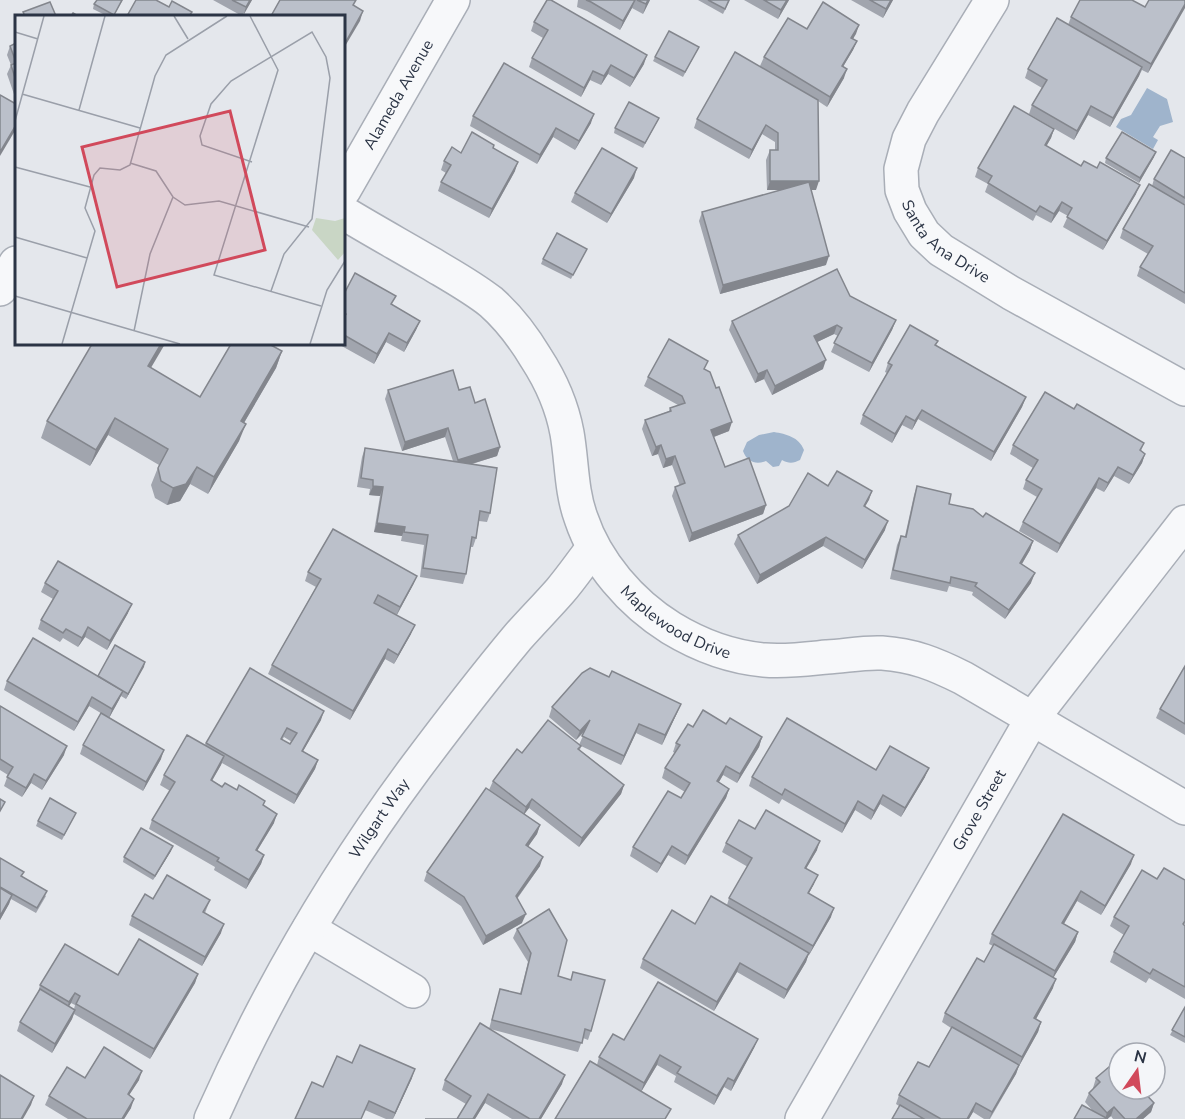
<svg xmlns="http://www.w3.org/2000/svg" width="1185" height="1119" font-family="'Nunito Sans',sans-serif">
<rect width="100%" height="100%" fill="#e4e7ec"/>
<g fill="#9fb4cc">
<path d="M1147,88l20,11 6,23 -13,4 -7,11 5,3 -5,9 -37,-22 5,-8 10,-4z"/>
<path d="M774,432c12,2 25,5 30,18l-4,10c-6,3 -11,4 -18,0l-3,6 -6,1 -7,-6c-10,4 -19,1 -23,-10l4,-9 12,-7z"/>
</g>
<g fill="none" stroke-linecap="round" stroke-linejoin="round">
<defs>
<g id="minor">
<path id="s1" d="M992,0l-69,112 -14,27 -8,30 1,21 8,21 14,23 17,16 70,43 174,96"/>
<path id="s2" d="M344,190l109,-190"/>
<path id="s3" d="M344,213c28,17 57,33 86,50 20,12 42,24 61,39 18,16 33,36 45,56 15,23 26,48 31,75 5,28 4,58 14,85 15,45 50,85 90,110 28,17 60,29 93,32 21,2 43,-1 63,-3 18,-1 37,-5 55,-4 31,2 53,11 81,25l222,130"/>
<path d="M0,289l16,-26"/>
<path d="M309,929l104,62"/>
<path id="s4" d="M211,1119c55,-124 124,-243 205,-352 33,-44 66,-87 101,-129 14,-16 29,-31 43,-47 12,-14 22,-29 33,-43"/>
<path id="s5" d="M802,1119l230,-400 153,-197"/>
</g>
</defs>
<use href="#minor" stroke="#a9aeb7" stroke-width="36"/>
<use href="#minor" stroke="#f7f8fa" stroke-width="33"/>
</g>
<g fill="#a1a5ae" fill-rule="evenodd">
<path d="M123,0l-10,16h-6l-14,-7 1,-5z"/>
<path d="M213,0h39l-10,16z"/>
<path d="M578,0h72l-7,14 -11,-6 -12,22 -33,-19 -10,-4z"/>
<path d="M698,0h32l-7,14z"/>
<path d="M744,0h45l-11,19z"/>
<path d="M851,0h42l-10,18z"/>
<path d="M1185,0l-37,73 -6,-3 -3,6 -29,51 -22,-12 -14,25 -45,-26 3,-9 10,-17 -17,-10 3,-9 40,-44 3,-8 62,-16 12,6z"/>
<path d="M534,22l110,42 -14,23 -22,-13 -7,11 -11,-5 -9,17 -52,-30 3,-9 11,-20 -12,-7z"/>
<path d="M859,25l-6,14 4,2 -4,9 -10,17 1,11 -17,29 -9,-6 -2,89h-5l15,75 -106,29 -21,-73 3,-9 79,-22h-14l-1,-30 4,-10h5v-8l-13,-8 -13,25 -55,-31 3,-9 63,-53 4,-9 43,-28z"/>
<path d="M16,43v57l-9,-26 4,-9 -4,-10 3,-9z"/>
<path d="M699,47l-16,30 -30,-16 2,-4z"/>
<path d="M473,116l118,7 -16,27 -22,-13 -16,27 -67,-38z"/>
<path d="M657,122l-14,26 -29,-15 1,-5z"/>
<path d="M1054,129l-3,9 -5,8 35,20 55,28 -33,56 -40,-23 5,-11 -9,-5 -8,12 -15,-8 -3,6 -48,-29 3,-8 -13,-7 3,-9z"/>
<path d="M494,145l-1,4 22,22 -26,47 -51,-27 3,-9 5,-9 -5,-3 3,-9 17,-8z"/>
<path d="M1154,157l-15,26 -34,-20 1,-5z"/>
<path d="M1185,158v146l-48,-28 3,-9 8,-13 -28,-16 3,-9 29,-43 2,-7z"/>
<path d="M634,178l-27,45 -36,-21 4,-9z"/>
<path d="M587,249l-16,30 -30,-15 2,-5z"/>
<path d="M344,294l48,11 28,16 -4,9 -12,22 -18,-10 -12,22 -36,-20h6z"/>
<path d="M850,296l46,24 -4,10 -23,42 -38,-20 7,-16 -4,-2 -17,8 6,27 -51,26 -8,-16 -9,4 -26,-53 3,-9z"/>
<path d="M938,341l-2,4 90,52 -4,10 -31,54 -73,-42 -6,11 -10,-5 -10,18 -32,-19 3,-9 24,-42 -2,-1 3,-9z"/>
<path d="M282,351l-6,17 -32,55 -5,18 -31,53 -18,-10 -10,17 -13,4 -12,-7 -4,-13 8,-20 -51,-30 -18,31 -49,-28 6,-17 104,-53 49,29z"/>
<path d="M705,370l24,61 -15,6 11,30 41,38 -3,9 -74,28 -17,-46 3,-9 5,-1 -8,-21 -9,3 -5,-14 -6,2 -10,-27 3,-9 24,-9 1,-3 8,-3 -34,-19 4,-9z"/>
<path d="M388,390h71l16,13 25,44 -3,9 -25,8 18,49 -3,9 -8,-1 -3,17 -3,9h-3l-4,27 -3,10 -43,-7 4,-32 -23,-4 1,-5 -28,-4 6,-36 -11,-1 1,-6 -13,-2 5,-30 3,-9 88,13 -8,-24 -43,14 -17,-52z"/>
<path d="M1074,409l70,34 -3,8 4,3 -3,9 -13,21 -15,-8 -10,16 -8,-4 -39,65 -38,-22 4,-9 14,-25 -14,-8 3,-9 7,-12 -23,-14 3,-9z"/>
<path d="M828,486l44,5 -7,15 20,24 -23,39 -39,-23 -66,38 -23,-40 4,-9z"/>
<path d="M917,486l32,18 34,13 50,24 -3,9 -8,14 9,19 -26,36 -33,-24 1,-3 -24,-6 -2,6 -57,-13 7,-34 4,-9h4l9,-41z"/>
<path d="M308,572l109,4 -4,9 -16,30 14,19 -17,30 -9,-5 -35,61 -82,-46 4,-9 44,-78 -11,-6z"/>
<path d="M45,583l83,30 -21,37 -22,-13 -7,10 -15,-9 -3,4 -22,-13 3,-9 12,-21 -12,-7z"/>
<path d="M145,662l-19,37 -5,-3 -12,22 -20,-12 -15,25 -70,-41 3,-9 91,-5z"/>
<path d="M1185,666v69l-29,-17 4,-9z"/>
<path d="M609,677l72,27 -4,9 -15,32 -26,-12 -15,32 -40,-19 -1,4 44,35 -3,9 -42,53 -50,-39 -5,6 16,11 -3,9 -9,12 12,20 -23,33 5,24 -39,22 -22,-39 -37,-25 3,-9 62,-82 4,-9 29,-28 57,-8 6,-14 -9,9 -27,-23 3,-10z"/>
<path d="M0,706l64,49 -22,35 -11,-7 -9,14 -18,-11 4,-11 -8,-5z"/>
<path d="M321,720l-18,31 15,9 -3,9 -21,35 -72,-41 -10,18 51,25 11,17 -17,28 7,4 -3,9 -15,25 -32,-19 1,-3 -66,-38 3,-9 18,-29 -10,-6 4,-10 41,-30 1,-2zM284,737l8,5 -2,2 -8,-4z"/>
<path d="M726,724l36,13 -3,10 -22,36 -14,-8 -4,7 10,7 -3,9 -41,67 -17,-10 -11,18 -27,-17 3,-9 48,-49 4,-6 -23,-14 3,-10 10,-15 -2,-1 3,-9 17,-16z"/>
<path d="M83,745l78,14 -18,32 -63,-37z"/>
<path d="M876,770l49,7 -24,40 -21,-13 -9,16 -16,-10 -13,23 -60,-34 -3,5 -30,-18 3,-9z"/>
<path d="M76,813l-14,27 -26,-14 2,-5z"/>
<path d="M755,829l62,21 -11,19 8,15 -5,9 22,24 -22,38h-1l-2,7 -22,37 -47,-27 -23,39 -74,-43 3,-9 52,-35 32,-19 2,-7 19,-31 -26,-15 4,-9z"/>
<path d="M171,851l-18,29 -30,-18 1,-5z"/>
<path d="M0,858l46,38 -10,17 -25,-14 -2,5 -9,16z"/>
<path d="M1131,864l-30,51 -24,-14 -13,23 14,8 -3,10 -22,36v10l-17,31 5,3 -3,10 -19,34 -3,8 -26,45h-6l-11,-7 -4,7h-77l7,-13 -3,-2 3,-9 30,-28 22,-39 -9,-6 3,-9 39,-51 9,-16 -4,-2 3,-10z"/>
<path d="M1157,879l28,1v44l-1,1 1,1v73l-36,-21 -3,5 -36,-21 4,-10 10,-17 -14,-9 4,-9z"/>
<path d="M153,899l57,1 -5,13 16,20 -19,33 -73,-41 3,-9z"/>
<path d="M517,929l41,47 13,4 2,-8 18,59 -3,9 -5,-2 -5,14 -88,-23 72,55 -21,35h-29l-27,-16 -10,16h-50h32l9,-15 -24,-14 3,-10 44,-51 11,-40 20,5 8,-32 -15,-24z"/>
<path d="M198,974l-3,9 -45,76 -76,-45 -2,5 -20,34 -35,-22 3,-9 18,-29 2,-8 78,-10zM71,1003l4,2 -1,4 -5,-3z"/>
<path d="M1185,1007v36l-15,-8z"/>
<path d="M758,1039l-4,9 -23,43 -7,-4 -10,18 -40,-23 2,-6 -19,-11 -16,27 -44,-27 2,-8 25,-17z"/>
<path d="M352,1063l60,15 -19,41h-7l-21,-9 -4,9h-66l28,-32z"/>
<path d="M85,1078l54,2 -10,15 2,13 -7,11h-56l-23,-14 4,-9z"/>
<path d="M1096,1078l58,25 -3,9 -8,7h-30l-2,-3 -4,3 -14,-8 -8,-9 4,-9 5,-5h-1z"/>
</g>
<g fill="#83868d">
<path d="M250,0h2l-9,16 3,-9z"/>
<path d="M635,0l-3,8 -12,22 3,-9z"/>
<path d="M648,0h2l-7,14 3,-10z"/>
<path d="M787,0h2l-11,19 3,-9z"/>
<path d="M891,0h2l-10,18 3,-9z"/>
<path d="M1185,4v4l-37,65 3,-9z"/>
<path d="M363,11l-3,10 -16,27v-3z"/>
<path d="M859,25l-3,9 -8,13 3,-9z"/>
<path d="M857,41l-4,9 -15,25 4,-9z"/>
<path d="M647,55l-3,9 -14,23 4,-9z"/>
<path d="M611,65l-3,9 -7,11 3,-9z"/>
<path d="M1142,67l-3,9 -29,51 3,-9z"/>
<path d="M847,69l-3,9 -17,29 3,-10z"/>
<path d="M593,71l-3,9 -9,17 3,-9z"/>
<path d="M1091,106l-3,9 -14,25 3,-9z"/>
<path d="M594,114l-3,9 -16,27 4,-9z"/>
<path d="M16,125v4l-16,27v-4z"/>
<path d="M766,125l-4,9 -13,25 3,-9z"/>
<path d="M556,128l-3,9 -16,27 3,-9z"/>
<path d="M1054,129l-3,9 -9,16 3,-9z"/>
<path d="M1156,152l-2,5 -15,26 1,-5z"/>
<path d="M518,162l-3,9 -26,47 3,-9z"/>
<path d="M637,168l-3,10 -27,45 4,-9z"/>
<path d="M770,181h49l-3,9h-49z"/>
<path d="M1140,185l-4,9 -33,56 4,-9z"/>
<path d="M1062,202l-3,9 -8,12 3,-9z"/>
<path d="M829,256l-3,9 -106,29 3,-9z"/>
<path d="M896,320l-4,10 -23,42 3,-9z"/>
<path d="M420,321l-4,9 -12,22 3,-9z"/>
<path d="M837,325l-3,9 -23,11 3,-9z"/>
<path d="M389,333l-3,9 -12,22 3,-10z"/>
<path d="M161,344h4l-23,39 6,-17z"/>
<path d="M282,351l-6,17 -41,70 6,-17z"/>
<path d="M826,360l-3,9 -51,26 3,-9z"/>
<path d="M767,370l-3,9 -9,4 3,-9z"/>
<path d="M1026,397l-4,10 -31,54 3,-9z"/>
<path d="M922,410l-4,9 -6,11 3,-9z"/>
<path d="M906,416l-4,9 -10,18 3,-9z"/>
<path d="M115,418l-7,17 -18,31 6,-16z"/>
<path d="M732,422l-3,9 -21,8 3,-9z"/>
<path d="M246,424l-7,17 -31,53 6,-17z"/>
<path d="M448,428l-3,9 -43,14 3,-9z"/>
<path d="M661,445l-3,9 -6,2 4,-9z"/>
<path d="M500,447l-3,9 -42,13 3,-9z"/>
<path d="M1145,454l-3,9 -13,21 4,-9z"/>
<path d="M675,456l-3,9 -9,3 3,-9z"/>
<path d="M197,467l-7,17 -10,17 -13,4 6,-17z"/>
<path d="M1118,467l-4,9 -10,16 4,-9z"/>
<path d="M1099,478l-3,10 -39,65 3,-9z"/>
<path d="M373,486l10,1 -3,9 -11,-1z"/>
<path d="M872,491l-3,9 -9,15 4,-9z"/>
<path d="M766,505l-3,9 -74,28 3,-9z"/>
<path d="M888,521l-3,9 -23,39 3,-9z"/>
<path d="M377,523l28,4 -3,9 -28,-4z"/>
<path d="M826,537l-3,9 -66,38 3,-9z"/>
<path d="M1033,541l-3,9 -13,22 3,-9z"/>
<path d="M1035,573l-4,10 -26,36 4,-9z"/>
<path d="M417,576l-4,9 -17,31 4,-9z"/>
<path d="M132,604l-4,9 -21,37 3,-9z"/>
<path d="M415,625l-4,9 -17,30 4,-9z"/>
<path d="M88,627l-3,10 -7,10 4,-9z"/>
<path d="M388,649l-3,10 -35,61 3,-9z"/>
<path d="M145,662l-1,5 -18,32 2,-5z"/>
<path d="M123,691l-4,9 -10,18 3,-9z"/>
<path d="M92,697l-3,9 -15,25 4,-9z"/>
<path d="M681,704l-4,9 -15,32 3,-10z"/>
<path d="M324,711l-3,9 -23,40 4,-9z"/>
<path d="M590,720l-4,9 -10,11 4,-9z"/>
<path d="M639,724l-3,9 -15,32 3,-9z"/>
<path d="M762,737l-3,10 -22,36 3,-9z"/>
<path d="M67,746l-3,9 -22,35 4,-9z"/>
<path d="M164,750l-3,9 -18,32 3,-9z"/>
<path d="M224,756l-3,9 -14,24 4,-9z"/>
<path d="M318,760l-3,9 -21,35 3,-9z"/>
<path d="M726,766l-3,9 -9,15 3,-9z"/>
<path d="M929,768l-4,9 -24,40 4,-9z"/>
<path d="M34,774l-3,9 -9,14 4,-9z"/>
<path d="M624,785l-3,9 -42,53 3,-9z"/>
<path d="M729,789l-3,9 -41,67 3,-9z"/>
<path d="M883,795l-3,9 -9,16 3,-9z"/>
<path d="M532,799l-3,9 -6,8 3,-9z"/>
<path d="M858,801l-3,9 -13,23 3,-9z"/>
<path d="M277,814l-3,9 -22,36 4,-9z"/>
<path d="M540,825l-3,9 -14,20 3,-9z"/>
<path d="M820,841l-3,9 -16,27 4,-9z"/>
<path d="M173,846l-2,5 -18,29 2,-4z"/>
<path d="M672,846l-4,9 -11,18 4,-9z"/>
<path d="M264,855l-3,9 -15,25 3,-9z"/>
<path d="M1134,855l-3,9 -30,51 4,-9z"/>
<path d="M543,857l-3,9 -28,39 4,-9z"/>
<path d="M818,875l-4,9 -10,18 4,-9z"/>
<path d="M1081,891l-4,10 -18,31 3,-9z"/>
<path d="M12,895l-3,9 -9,16v-4z"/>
<path d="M834,908l-3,9 -22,38 4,-9z"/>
<path d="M526,914l-4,9 -39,22 3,-9z"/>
<path d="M224,924l-3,9 -19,33 3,-9z"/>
<path d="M1078,932l-3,10 -23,38 3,-9z"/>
<path d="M809,953l-3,9 -22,37 3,-9z"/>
<path d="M740,963l-3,9 -23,39 3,-9z"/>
<path d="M198,974l-3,9 -45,76 4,-10z"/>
<path d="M1056,979l-3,9 -22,40 3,-10z"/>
<path d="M75,993l-4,10 -5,8 3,-9z"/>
<path d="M75,1010l-3,9 -20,34 3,-9z"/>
<path d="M1041,1022l-3,10 -19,34 3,-9z"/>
<path d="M758,1039l-4,9 -23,43 3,-10z"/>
<path d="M660,1055l-3,10 -16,27 3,-9z"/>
<path d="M1019,1065l-3,9 -27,45 3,-7z"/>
<path d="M415,1069l-3,9 -19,41 2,-6z"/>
<path d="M142,1071l-3,9 -15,23 4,-9z"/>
<path d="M565,1075l-3,9 -21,35h-2z"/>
<path d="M728,1078l-4,9 -10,18 3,-9z"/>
<path d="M488,1094l-3,9 -10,16h-2z"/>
<path d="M34,1096l-3,9 -8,14h-2z"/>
<path d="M134,1099l-3,9 -7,11h-2z"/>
<path d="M976,1103l-3,9 -4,7h-2z"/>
<path d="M1154,1103l-3,9 -8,7h-7z"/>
<path d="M1114,1107l-3,9 -4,3h-2l2,-6z"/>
</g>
<g fill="#bbc0ca" stroke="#83868d" stroke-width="1.5" fill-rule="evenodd">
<path d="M97,0h25l-8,15 -20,-11z"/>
<path d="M136,0h20l13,7 3,-6 20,11 -3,4h-62z"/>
<path d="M232,0h18l-4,7z"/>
<path d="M280,0h76l-3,5 10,6 -19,34v-29h-73z"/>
<path d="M547,0h4l96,55 -13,23 -23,-13 -7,11 -11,-5 -9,17 -52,-30 16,-28 -14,-8z"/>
<path d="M586,0h49l-12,21 -32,-19z"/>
<path d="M637,0h11l-2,4z"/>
<path d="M708,0h21l-4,9z"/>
<path d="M764,0h23l-6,10z"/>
<path d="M870,0h21l-5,9z"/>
<path d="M1080,0h52l13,7 4,-7h36v4l-34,60 -80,-47z"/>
<path d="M50,2l6,14h-31l-2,-4z"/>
<path d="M823,2l36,23 -8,13 6,3 -15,25 5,3 -17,28 -66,-40 24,-39 19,11z"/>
<path d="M73,13l5,3h-7z"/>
<path d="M1057,18l85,49 -29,51 -22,-12 -14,25 -45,-26 15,-25 -19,-11z"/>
<path d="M669,31l30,16 -14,25 -30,-15z"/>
<path d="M16,43v19l-6,-16z"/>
<path d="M735,52l83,48 1,81h-49v-31h8v-17l-12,-8 -14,25 -55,-31z"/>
<path d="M16,63v18l-5,-16z"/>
<path d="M504,63l90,51 -15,27 -23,-13 -16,27 -67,-39z"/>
<path d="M0,95l16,9v21l-16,27z"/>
<path d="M629,102l30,16 -14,25 -30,-15z"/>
<path d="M1014,106l40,23 -9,16 36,21 3,-5 13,7 3,-6 40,23 -33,56 -40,-24 5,-9 -10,-6 -8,12 -14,-8 -4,6 -48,-29 4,-7 -14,-8z"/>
<path d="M472,132l22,13 -1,3 25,14 -26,47 -51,-27 10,-17 -7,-4 8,-14 9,6z"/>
<path d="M1122,132l34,20 -16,26 -34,-20z"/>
<path d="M602,148l35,20 -26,46 -36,-21z"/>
<path d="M1171,150l14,8v40l-31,-19z"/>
<path d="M809,182l20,74 -106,29 -21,-73z"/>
<path d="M1149,184l36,21v88l-45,-26 13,-21 -30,-17z"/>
<path d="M557,233l30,16 -14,26 -30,-16z"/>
<path d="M837,269l13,27 46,24 -24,43 -38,-20 8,-15 -5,-3 -23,11 12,24 -51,26 -8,-16 -9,4 -26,-53z"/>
<path d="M355,273l41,23 -5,8 29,17 -13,22 -18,-10 -12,21 -33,-19v-18l2,-3 -2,-2v-18z"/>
<path d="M910,325l28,16 -3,4 91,52 -32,55 -72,-42 -7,11 -9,-5 -11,18 -32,-19 29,-50 -4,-2z"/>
<path d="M669,339l39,22 -4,8 6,3 6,16 3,-1 13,35 -21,8 14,37 24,-9 17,47 -74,28 -17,-46 10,-4 -10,-27 -9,3 -5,-14 -5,2 -11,-27 26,-9 -1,-3 15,-5 -3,-7 -34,-19z"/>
<path d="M92,344h69l-13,22 52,31 31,-53h38l13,7 -41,70 5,3 -32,53 -17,-10 -11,17 -13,4 -12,-7 -3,-13 10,-19 -53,-31 -19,32 -49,-29z"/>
<path d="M453,370l6,20 11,-3 5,16 10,-4 15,48 -42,13 -10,-32 -43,14 -17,-52z"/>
<path d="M1045,392l29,17 3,-5 67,39 -4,7 5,4 -12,21 -15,-8 -10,16 -9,-5 -39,66 -37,-22 19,-33 -16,-9 12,-20 -25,-15z"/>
<path d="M365,448l132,20 -7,45 -10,-2 -4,27 -4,-1 -6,37 -43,-6 5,-33 -24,-3 1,-5 -28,-4 6,-36 -10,-1v-6l-12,-2z"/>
<path d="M837,471l35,20 -8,15 24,15 -23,39 -39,-23 -66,38 -22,-40 51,-29 19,-33 20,13z"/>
<path d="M917,486l34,8 -2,10 24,5 10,8 3,-4 47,28 -13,22 15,10 -26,37 -34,-24 2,-3 -26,-6 -1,6 -57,-13 8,-34 5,1z"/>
<path d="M333,529l84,47 -17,31 -22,-12 -4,8 41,22 -17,30 -10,-6 -35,62 -81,-46 49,-86 -13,-7z"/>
<path d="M58,561l74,43 -22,37 -22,-14 -6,11 -16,-9 -3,4 -22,-13 17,-29 -13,-8z"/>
<path d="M33,638l90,53 -11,18 -20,-12 -14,25 -71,-41z"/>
<path d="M115,645l30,17 -17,32 -30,-18z"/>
<path d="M1185,666v58l-25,-15z"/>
<path d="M250,668l74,43 -22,40 16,9 -21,35 -91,-52zM287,728l10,5 -7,11 -9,-5z"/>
<path d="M590,668l19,9 3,-6 69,33 -16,31 -26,-11 -15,32 -42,-20 8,-16 -10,11 -28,-24 30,-34z"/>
<path d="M0,706l67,40 -21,35 -12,-7 -8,14 -19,-11 6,-10 -13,-8z"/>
<path d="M703,710l23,14 4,-6 32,19 -22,37 -14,-8 -9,15 12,8 -41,67 -16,-10 -11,18 -28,-17 35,-56 13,7 9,-15 -25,-15 15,-23 -4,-2 12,-19 5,3z"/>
<path d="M101,713l63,37 -18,32 -63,-37z"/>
<path d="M787,718l89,52 14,-24 39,22 -24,40 -22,-13 -9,16 -16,-10 -13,23 -60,-35 -3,6 -30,-18z"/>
<path d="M548,720l33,26 -3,3 46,36 -42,53 -50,-39 -6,8 -33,-26 24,-32 5,4z"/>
<path d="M187,735l37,21 -13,24 11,7 3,-4 12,7 2,-5 26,16 -2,4 14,9 -21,36 8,5 -15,25 -32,-19 2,-3 -67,-38 23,-38 -11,-7z"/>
<path d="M486,788l54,37 -14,20 17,12 -27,39 10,18 -40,22 -22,-39 -37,-25z"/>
<path d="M50,798l26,15 -12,22 -26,-14z"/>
<path d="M0,799l5,3 -5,9z"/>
<path d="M766,810l54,31 -15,27 13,7 -10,18 26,15 -21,38 -84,-48 23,-40 -26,-15 13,-23 16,9z"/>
<path d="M1063,814l71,41 -29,51 -24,-15 -19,32 16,9 -23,39 -63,-37z"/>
<path d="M141,828l32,18 -18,30 -31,-19z"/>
<path d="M0,858l24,14 -3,4 26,15 -10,17 -37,-21z"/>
<path d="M1164,868l21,12v41l-2,3 2,2v61l-32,-18 -3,5 -36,-22 15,-26 -15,-9 28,-47 15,9z"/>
<path d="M167,875l43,25 -7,12 21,12 -19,33 -73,-41 13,-22 8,5z"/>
<path d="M0,888l12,7 -12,21z"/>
<path d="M711,896l98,57 -22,37 -47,-27 -23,39 -74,-43 29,-49 23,14z"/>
<path d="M549,909l18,31 -9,36 13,4 2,-8 32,8 -14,51 -6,-2 -3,14 -90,-23 8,-31 21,5 10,-41 -14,-24z"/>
<path d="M139,939l59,35 -44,75 -78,-45 4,-8 -5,-3 -6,9 -29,-17 25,-41 53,31z"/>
<path d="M994,944l62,35 -22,39 7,4 -19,35 -77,-44 32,-55 7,4z"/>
<path d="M658,982l100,57 -24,42 -6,-3 -11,18 -40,-23 4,-6 -21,-12 -16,28 -45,-26 14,-23 11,6z"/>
<path d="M40,989l35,21 -20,34 -35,-22z"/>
<path d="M1185,1007v30l-13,-7z"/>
<path d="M480,1023l85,52 -26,44h-9l-42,-25 -15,25h-48h32l14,-23 -26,-16z"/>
<path d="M952,1027l67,38 -27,47 -16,-9 -9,16h-26l-42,-24 19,-33 11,5z"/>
<path d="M360,1045l55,24 -20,44 -26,-12 -8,18h-66l17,-37 11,5 14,-31 15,7z"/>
<path d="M104,1047l38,24 -14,23 6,5 -12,20h-35l-38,-23 18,-29 18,11z"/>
<path d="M590,1061l81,48 -6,10h-110z"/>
<path d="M1116,1061l3,4v24h22l13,14 -18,16h-11l-11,-12 -7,6 -18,-20 11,-11 -4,-4z"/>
<path d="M0,1075l34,21 -13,23h-21z"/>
<path d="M900,1105l24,14h-32z"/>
<path d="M1082,1105l26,14h-34z"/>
</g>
<g text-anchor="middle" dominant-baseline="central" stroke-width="4.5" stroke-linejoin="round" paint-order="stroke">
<g font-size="16" fill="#2b3445" stroke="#f4f6f9">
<text stroke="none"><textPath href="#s2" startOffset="110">Alameda Avenue</textPath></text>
<text stroke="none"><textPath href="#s1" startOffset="284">Santa Ana Drive</textPath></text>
<text stroke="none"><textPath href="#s3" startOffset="558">Maplewood Drive</textPath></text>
<text stroke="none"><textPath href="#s5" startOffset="356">Grove Street</textPath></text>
<text stroke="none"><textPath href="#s4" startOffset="345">Wilgart Way</textPath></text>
</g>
</g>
<g transform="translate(15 15)">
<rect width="330" height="330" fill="#e4e7ec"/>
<path d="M301,203l19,3 10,-3v34l-7,8 -26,-30z" fill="#c9d6c5"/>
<path fill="none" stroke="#9a9fa9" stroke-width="1.5" d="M159,1l14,23M235,1l28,54 -64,205 107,31M0,17l23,7M7,79l118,34M64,95l26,-94M0,106l29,-105M237,147l-50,-17 -2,-9 11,-32 20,-23 81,-49 14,25 4,21 -18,141 -28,35 -13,37M115,148l26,8 17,26 12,8 34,-4 90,26M0,152l75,20M0,222l72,21M0,281l165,48M119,316l16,-77 23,-57M47,329l33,-113 -10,-23 9,-33 6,-7 20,2 10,-5 25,-89 11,-21 61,-39M295,329l17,-54 18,-29"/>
<path fill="#d1495b" fill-opacity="0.15" stroke="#d1495b" stroke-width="3" d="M215,96l35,139 -148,37 -35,-140z"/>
<rect width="330" height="330" fill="none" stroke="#2b3445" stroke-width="3"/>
</g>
<g transform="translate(1137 1071) rotate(14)"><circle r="28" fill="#f4f6f9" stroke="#a4a8b1" stroke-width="1.5"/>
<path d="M0-4.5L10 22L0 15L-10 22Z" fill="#d1495b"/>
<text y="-9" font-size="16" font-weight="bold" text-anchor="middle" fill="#2b3445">N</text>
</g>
</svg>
